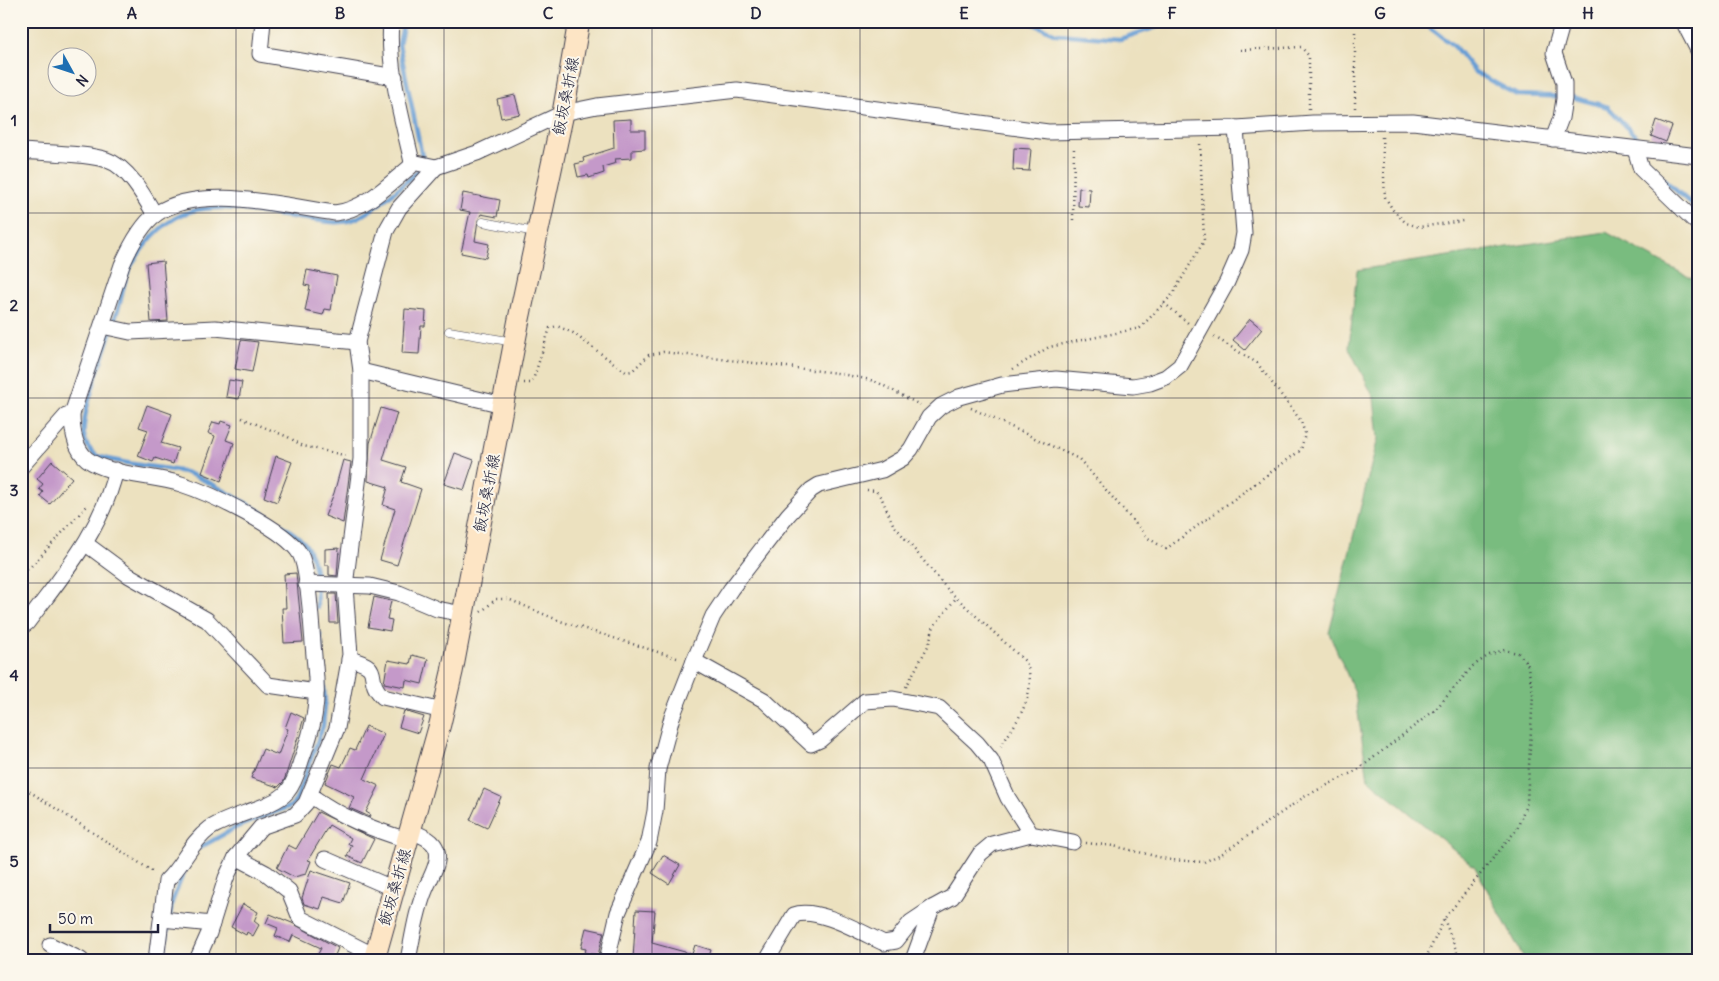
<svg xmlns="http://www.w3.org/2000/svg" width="1719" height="981" font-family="Delius,'Klee One',sans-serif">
<rect width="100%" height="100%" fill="#fbf7ec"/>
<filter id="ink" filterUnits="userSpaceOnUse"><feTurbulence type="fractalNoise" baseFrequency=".02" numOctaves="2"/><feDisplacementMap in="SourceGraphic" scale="10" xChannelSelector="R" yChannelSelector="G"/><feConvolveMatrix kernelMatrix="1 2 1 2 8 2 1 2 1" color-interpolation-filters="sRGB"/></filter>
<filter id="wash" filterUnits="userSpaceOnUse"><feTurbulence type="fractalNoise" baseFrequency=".0096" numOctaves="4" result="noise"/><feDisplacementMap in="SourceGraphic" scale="20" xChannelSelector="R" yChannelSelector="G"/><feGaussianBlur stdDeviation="1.12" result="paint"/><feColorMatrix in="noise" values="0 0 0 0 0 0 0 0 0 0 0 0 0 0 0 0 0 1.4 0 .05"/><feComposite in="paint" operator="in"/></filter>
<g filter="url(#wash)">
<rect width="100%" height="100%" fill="#ece1bf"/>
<path fill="#79bc7f" stroke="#4e6f5d" d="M1606,232l92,50v678h-173l-50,-93 -107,-88 -13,-86 -26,-60 49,-195 -4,-40 -25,-50 8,-78z"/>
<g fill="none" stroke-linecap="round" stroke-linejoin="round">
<g stroke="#679ed4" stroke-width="4.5">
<path d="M404,21l-5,23 24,117"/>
<path d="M1027,21l29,13 64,5 55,-18"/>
<path d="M1421,21l34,26 20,25 42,23 55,2 36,10 31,33"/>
<path d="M1645,159l15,17 38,34"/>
<path d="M317,607c-1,-21 1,-45 -12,-63 -11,-16 -102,-67 -121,-72 -29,-6 -59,-7 -87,-16 -18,-13 -14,-30 -10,-49 10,-34 21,-68 32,-101 4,-13 5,-29 12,-40 49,-83 97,-55 176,-47 14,1 31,6 45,1 20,-6 53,-38 70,-52"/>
<path d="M199,848l38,-21 54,-21 5,-6 27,-74 2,-23 -5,-68"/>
<path d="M164,960l8,-58 13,-33"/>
</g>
</g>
<g id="blocks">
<g fill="#c499c9">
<path d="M515,95l5,19 -19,4 -4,-19z"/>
<path d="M631,119v11h14v19l-13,1v8l-17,1 1,4 -13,4 1,6 -15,5 -1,-3 -10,2 -3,-13 9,-2 -1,-4 31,-10 -1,-28z"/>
<path d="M1656,120l16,6 -6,16 -15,-6z"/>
<path d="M1014,148l17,1 -2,22 -16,-1z"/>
<path d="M1079,188l11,1 -1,18 -11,-1z"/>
<path d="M463,193l37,7 -3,17 -16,-3 -3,6 -3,21 14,3 -3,14 -25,-5 9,-41 -10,-2z"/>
<path d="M163,261l5,60 -17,1 -5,-59z"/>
<path d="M307,270l30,6 -6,34 -6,-1 -2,6 -18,-4 5,-25 -6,-1z"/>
<path d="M405,309l21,2 -1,15h-4l-2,28 -17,-1z"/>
<path d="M1250,319l12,10 -17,21 -12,-10z"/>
<path d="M241,340l17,2 -6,30 -17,-3z"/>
<path d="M229,380l13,2 -3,17 -13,-2z"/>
<path d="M147,405l25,9 -11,29 17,5 -5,16 -18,-6 -2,4 -15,-6 10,-26 -9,-3z"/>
<path d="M381,408l16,5 -14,47 23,7 -5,15 20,7 -24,76 -17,-5 15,-51 -12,-4 5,-18 -20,-6 2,-38z"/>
<path d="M221,421l11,4 -6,15 8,3 -13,38 -19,-8 13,-37 -7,-3 5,-11 7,2z"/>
<path d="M455,453l19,7 -10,30 -20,-6z"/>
<path d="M276,456l16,6 -15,40 -13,-5z"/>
<path d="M343,460l8,2 -8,61 -18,-7 9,-23z"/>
<path d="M52,461l20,17 -22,26 -10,-8 3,-4 -4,-3 4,-5 -6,-5z"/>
<path d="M339,548l-2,28 -8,-1v-10h-4v-16z"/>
<path d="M296,573l7,69 -19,1 -2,-35h4l-2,-34z"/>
<path d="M329,594h7l2,29h-8z"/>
<path d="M374,597l17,4 -4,18 5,1 -2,11 -22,-4z"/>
<path d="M412,655l16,4 -6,25 -16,-4 -1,7 -21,-4 4,-23 22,4z"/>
<path d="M404,711l20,6 -6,16 -19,-6z"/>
<path d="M291,712l13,6 -20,63 -6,6 -27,-9 12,-29 15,6 10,-26 -3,-1z"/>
<path d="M366,726l18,8 -20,45 15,7 -13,26 5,3 -1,2 -21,-9 5,-11 -29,-14 8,-19 8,3 9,-19 5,2z"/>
<path d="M484,789l17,8 -14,31 -17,-8z"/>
<path d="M318,812l56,27 -12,24 -15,-7 5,-11 -4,-1 3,-6 -22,-13 -21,35 3,1 -5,13 -12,3 -17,-9 11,-23 8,4z"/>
<path d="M663,855l17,10 -11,19 -17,-11z"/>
<path d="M311,870l39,13 -7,20 -19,-6 -4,12 -16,-5 -2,-6z"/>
<path d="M243,904l15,8 -4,9 5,4 -6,11 -6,-4 -1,3 -15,-8z"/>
<path d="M636,910l19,1 -3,32 40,11 3,-9 16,5 -3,10h-75z"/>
<path d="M270,914l22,9 46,25 -5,12h-18l6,-12 -28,-13 -3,7 -15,-6 3,-8 -12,-5z"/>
<path d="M586,928l18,4 -6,23 -13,-2 1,-4 -5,-1z"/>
</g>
</g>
</g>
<g filter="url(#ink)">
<use href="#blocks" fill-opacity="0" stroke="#403f4f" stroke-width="1"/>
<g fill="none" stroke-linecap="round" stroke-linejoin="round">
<defs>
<g id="lane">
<path d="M483,222l52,10"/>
<path d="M449,331l65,11"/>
</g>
<g id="street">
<path d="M263,21l-3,33 135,23"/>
<path d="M1683,21l15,29"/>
<path d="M1553,139l8,-21 3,-19v-16l-10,-30 9,-32"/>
<path d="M1635,149l6,20 57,55"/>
<path d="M21,151c22,2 67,2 86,9 21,7 37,36 48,55"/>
<path d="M412,162l24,5 41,-14 86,-40 34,-7 140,-16 311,42 188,-4 77,-5 100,-1 285,34"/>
<path d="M102,326l28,6 85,-4 142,14"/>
<path d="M361,371l142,34"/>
<path d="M21,467l45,-51 6,-2"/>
<path d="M86,544l42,31 79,45 61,65 48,7"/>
<path d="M306,584l64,2 29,7 38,16 26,5"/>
<path d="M21,627l6,-4c37,-50 74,-91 89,-153"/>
<path d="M349,659c38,9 13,18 34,38l60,14"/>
<path d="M694,661l70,39 47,44 9,-4 45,-39 28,-2 46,9 38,35 14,17 17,38 23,36 42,8"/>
<path d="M310,795c30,22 62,34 97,45"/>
<path d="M236,857l30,16 23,18 11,27 75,38"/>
<path d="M325,859l69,30"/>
<path d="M162,919l50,5"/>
<path d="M50,945l31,15"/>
<path d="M156,960l10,-79c17,-16 24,-38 43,-52 20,-14 64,-21 78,-37 7,-8 11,-21 14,-31 13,-35 18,-57 14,-95 -3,-24 -5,-95 -15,-112 -14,-25 -91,-61 -119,-70 -27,-9 -72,-8 -94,-25 -13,-11 -15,-30 -15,-45l50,-149c7,-16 19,-40 34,-51 45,-31 127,-8 179,-1 30,-4 52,-27 75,-46l2,-5c-10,-45 -25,-94 -21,-141"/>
<path d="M197,960l12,-27 17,-55 10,-21 25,-30 34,-12 11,-12 31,-75 13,-73 -5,-69 16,-127v-88l-4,-29 29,-111 13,-23 37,-41"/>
<path d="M408,960c5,-24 8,-49 18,-72 4,-10 14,-25 11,-37 -3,-12 -17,-16 -27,-20"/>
<path d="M607,960l11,-47 31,-71 6,-31 3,-42 14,-52 22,-56 19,-45 18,-27 57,-74 23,-25 8,-5 63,-15 21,-12 8,-9 18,-32 12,-11 18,-9 43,-12 54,-6 77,7 17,-3 16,-6 14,-11 47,-84 14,-32 3,-17 -8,-105"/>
<path d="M767,960l27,-45c23,-9 68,18 90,28l12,-2 15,-19 21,-14"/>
<path d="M913,960l19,-52 20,-11 28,-43 12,-10 39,-10"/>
</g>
<path id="secondary" d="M374,960l66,-236 12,-52 67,-353 44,-206 16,-92"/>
</defs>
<use href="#lane" stroke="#403f4f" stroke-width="9"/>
<use href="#street" stroke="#403f4f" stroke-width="17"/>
<use href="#secondary" stroke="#403f4f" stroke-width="23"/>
<g stroke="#403f4f" stroke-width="2.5" stroke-dasharray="1 4" stroke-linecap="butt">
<path d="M1240,50l61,-3 8,9v53"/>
<path d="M1355,108v-79"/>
<path d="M1382,137l3,60 8,13 13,13 13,4 44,-6"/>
<path d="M1073,220l1,-74"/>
<path d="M1164,303l24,20"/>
<path d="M1013,369l36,-22 91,-19 32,-33 32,-54 -4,-98"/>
<path d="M524,383h8l18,-55 7,-2 16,7 53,39 6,-1 17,-16 14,-3 174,21 38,8 45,24"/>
<path d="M971,408l108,51 69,79 18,11 135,-99 4,-16 -4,-13 -44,-58 -44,-27"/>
<path d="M242,418l46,19 15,9 45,10"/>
<path d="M867,490l9,1 6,8 11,25 55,66 78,72c13,32 -10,60 -26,86"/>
<path d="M21,577l66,-71"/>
<path d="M481,612l15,-13h12l52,22 120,38"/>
<path d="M906,687l22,-41 6,-20 22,-28"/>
<path d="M21,786l134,87"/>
<path d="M1086,843l28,3 57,14 33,2 19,-9 81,-56 55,-28 76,-59 38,-44 16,-11 15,-5 14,3 9,9 6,31 -6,109 -10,27 -73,90 -19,41"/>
<path d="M1444,919l16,41"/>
</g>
<use href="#lane" stroke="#fff" stroke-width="8"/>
<use href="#street" stroke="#fff" stroke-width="15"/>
<use href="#secondary" stroke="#fde5c5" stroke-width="21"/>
</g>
</g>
<path fill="none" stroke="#22223b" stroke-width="1" stroke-opacity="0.55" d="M236,21v939M444,21v939M652,21v939M860,21v939M1068,21v939M1276,21v939M1484,21v939M21,213h1677M21,398h1677M21,583h1677M21,768h1677"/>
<g text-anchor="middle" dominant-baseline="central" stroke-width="4" stroke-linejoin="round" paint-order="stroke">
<g font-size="16" fill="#22223b" stroke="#fbf7ec">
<text transform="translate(565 96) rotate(-79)">飯坂桑折線</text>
<text transform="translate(486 493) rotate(-79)">飯坂桑折線</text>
<text transform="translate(394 887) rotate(-74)">飯坂桑折線</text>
</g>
</g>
<rect width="1719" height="981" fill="none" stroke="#fbf7ec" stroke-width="55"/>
<g transform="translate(72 72) rotate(130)"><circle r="24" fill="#fbf7ec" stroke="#a4a2a5"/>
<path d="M0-4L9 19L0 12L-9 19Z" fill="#1f6fb2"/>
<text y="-8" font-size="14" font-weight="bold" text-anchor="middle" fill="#22223b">N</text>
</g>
<path d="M50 924v8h108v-8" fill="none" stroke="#22223b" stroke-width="2.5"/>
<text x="58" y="924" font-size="15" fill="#22223b" stroke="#fbf7ec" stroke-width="4" paint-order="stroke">50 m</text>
<rect x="28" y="28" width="1664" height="926" fill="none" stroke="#22223b" stroke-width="2"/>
<g font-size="16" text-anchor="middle" font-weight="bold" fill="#22223b">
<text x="132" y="19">A</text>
<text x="340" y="19">B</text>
<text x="548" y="19">C</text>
<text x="756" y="19">D</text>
<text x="964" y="19">E</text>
<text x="1172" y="19">F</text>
<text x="1380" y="19">G</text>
<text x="1588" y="19">H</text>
<text x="14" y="126">1</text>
<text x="14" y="311">2</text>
<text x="14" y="496">3</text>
<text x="14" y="681">4</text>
<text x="14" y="867">5</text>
</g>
</svg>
